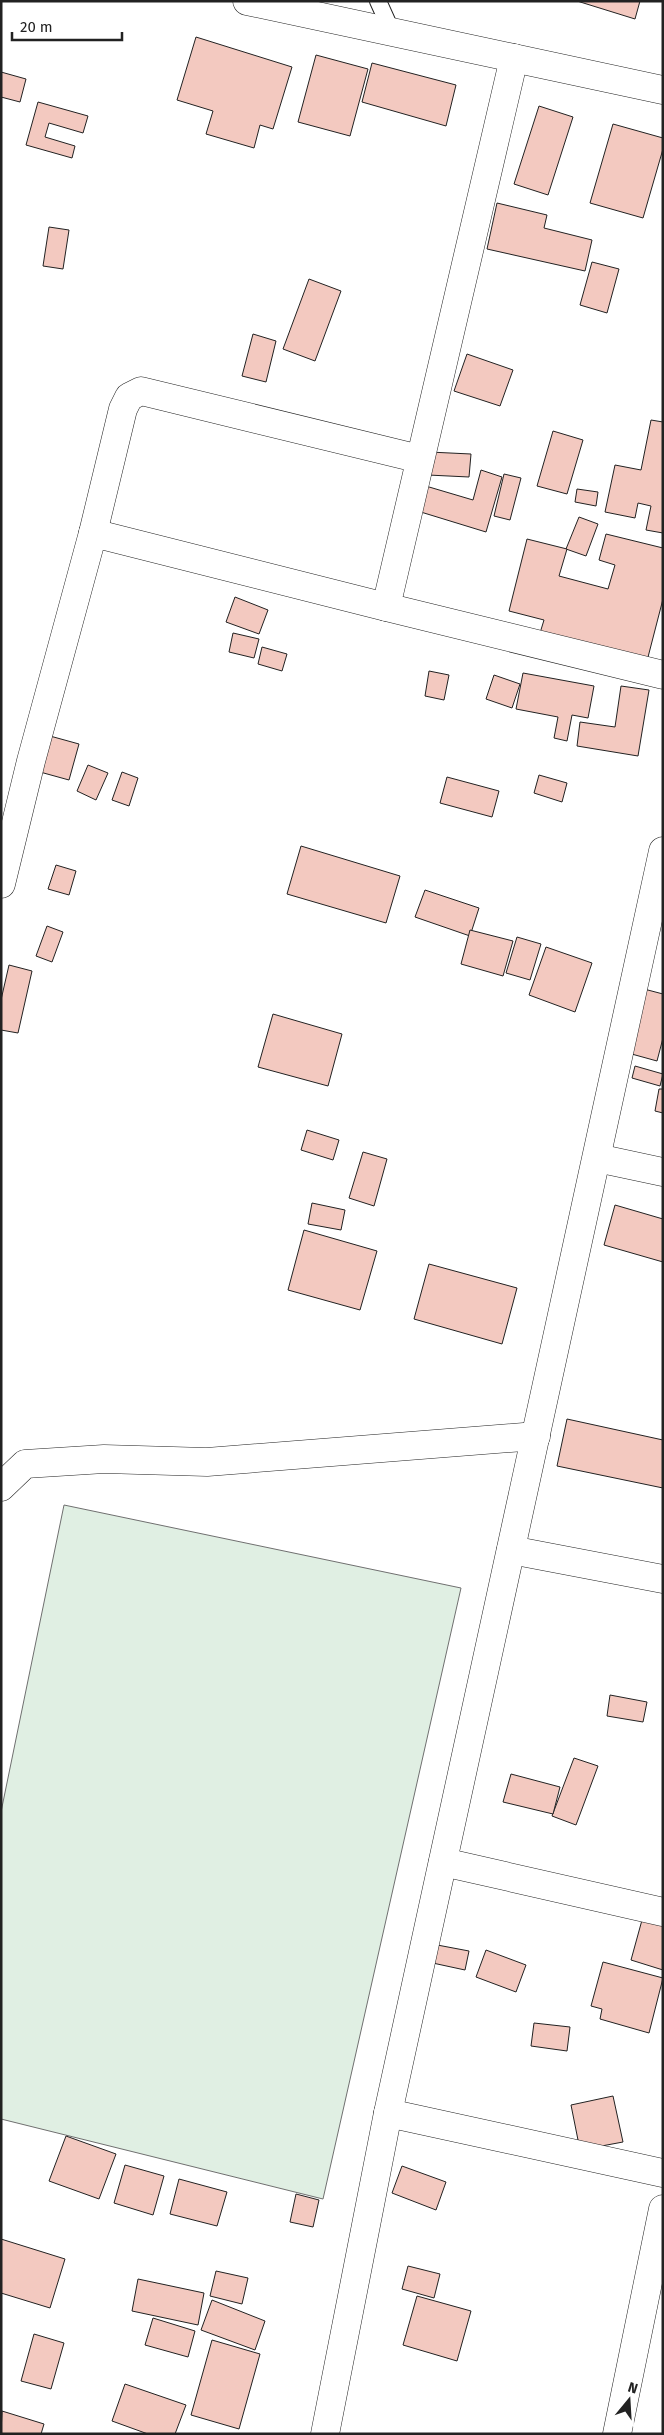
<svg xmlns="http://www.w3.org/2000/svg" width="664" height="2435" font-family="'Fira Sans',sans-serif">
<rect width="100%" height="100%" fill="#fff"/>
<path fill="#e0efe3" stroke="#6f6f6f" d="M64,1505l397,83 -138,611 -322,-80v-307z"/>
<g fill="#f3c9c0" stroke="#222">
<path d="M577,1h63l-5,18z"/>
<path d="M196,37l96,30 -19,62 -13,-4 -6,23 -48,-14 7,-23 -36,-11z"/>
<path d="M316,55l52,14 -18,67 -52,-14z"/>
<path d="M372,63l84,22 -10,41 -84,-24z"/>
<path d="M1,72l25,7 -6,23 -19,-5z"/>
<path d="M38,102l50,14 -5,17 -34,-10 -4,14 30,9 -3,12 -46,-13z"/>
<path d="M539,106l34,11 -25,78 -34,-11z"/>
<path d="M613,124l50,14v11l-20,69 -53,-15z"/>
<path d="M497,203l50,12 -3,13 48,12 -7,31 -98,-22z"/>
<path d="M49,227l20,3 -6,39 -20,-3z"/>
<path d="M592,262l27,7 -12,44 -27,-8z"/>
<path d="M309,279l32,12 -26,70 -32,-12z"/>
<path d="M253,334l23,7 -10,41 -24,-6z"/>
<path d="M467,354l46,16 -13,36 -46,-15z"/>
<path d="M651,420l12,2v111l-17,-3 5,-24 -13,-3 -3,15 -30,-6 10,-47 26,5z"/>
<path d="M553,431l30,9 -16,54 -30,-8z"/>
<path d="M429,452l42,2 -2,23 -41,-2z"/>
<path d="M481,470l21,7 -16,55 -75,-23 8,-25 54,16z"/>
<path d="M504,474l17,4 -11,42 -16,-4z"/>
<path d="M577,489l21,3 -2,14 -21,-4z"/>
<path d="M579,517l19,7 -12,32 -20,-7z"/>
<path d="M606,534l57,14v51l-16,62 -107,-28 4,-13 -35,-9 18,-72 40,10 -8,27 49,13 7,-24 -16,-5z"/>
<path d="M235,597l33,13 -9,24 -33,-12z"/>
<path d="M233,633l26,6 -5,19 -25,-6z"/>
<path d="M262,647l25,7 -5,17 -24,-7z"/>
<path d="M429,671l20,4 -5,25 -19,-4z"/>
<path d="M523,673l71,13 -6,32 -16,-3 -5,26 -13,-3 4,-21 -42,-8z"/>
<path d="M494,675l26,9 -8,24 -26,-9z"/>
<path d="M621,686l28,4 -11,66 -61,-10 3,-24 35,5z"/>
<path d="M50,736l29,8 -10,36 -29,-8z"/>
<path d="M88,765l20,8 -12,27 -19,-9z"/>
<path d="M122,772l16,6 -9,28 -17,-6z"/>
<path d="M539,775l28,8 -5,19 -28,-9z"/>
<path d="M447,777l52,14 -7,26 -52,-14z"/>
<path d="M301,846l99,30 -14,47 -99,-29z"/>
<path d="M56,865l20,6 -7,24 -21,-6z"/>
<path d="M425,890l54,18 -9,28 -55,-19z"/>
<path d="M47,926l16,6 -11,30 -16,-6z"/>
<path d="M470,930l43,11 -10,35 -42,-12z"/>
<path d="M517,937l24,7 -11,36 -24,-7z"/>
<path d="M546,947l46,16 -17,49 -46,-17z"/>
<path d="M9,965l23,6 -14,62 -17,-3v-30z"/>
<path d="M644,989l19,5v44l-6,23 -29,-8z"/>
<path d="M273,1014l69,20 -14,52 -70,-19z"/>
<path d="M635,1066l28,8 -3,12 -28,-8z"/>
<path d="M659,1089h4v24l-8,-2z"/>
<path d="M307,1130l32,10 -6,20 -32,-10z"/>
<path d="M363,1152l24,7 -13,47 -25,-8z"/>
<path d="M312,1203l33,7 -4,20 -33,-6z"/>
<path d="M615,1205l48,14v43l-59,-17z"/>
<path d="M304,1230l73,21 -17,59 -72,-20z"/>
<path d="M429,1264l88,24 -15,56 -88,-25z"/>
<path d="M567,1419l96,21v48l-106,-22z"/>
<path d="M610,1695l37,7 -4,20 -36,-6z"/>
<path d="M574,1758l24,8 -22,59 -24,-9z"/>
<path d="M511,1774l49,13 -7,27 -50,-12z"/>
<path d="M642,1920l21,5v45l-32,-10z"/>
<path d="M432,1944l37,7 -4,19 -37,-8z"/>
<path d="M486,1950l40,15 -10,27 -40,-15z"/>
<path d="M603,1962l60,16 -14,55 -49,-14 2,-10 -11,-3z"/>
<path d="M534,2023l36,4 -3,24 -36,-5z"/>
<path d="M613,2096l10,46 -43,8 -9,-45z"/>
<path d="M66,2136l50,18 -17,45 -50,-18z"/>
<path d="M125,2165l39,11 -11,39 -39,-12z"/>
<path d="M402,2166l44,16 -10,28 -44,-17z"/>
<path d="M179,2179l48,13 -10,34 -47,-12z"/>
<path d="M296,2194l23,6 -6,27 -23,-5z"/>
<path d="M1,2239l64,20 -15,49 -49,-15z"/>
<path d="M408,2266l32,8 -6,24 -32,-9z"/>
<path d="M216,2271l32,7 -6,26 -32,-8z"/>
<path d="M138,2279l66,14 -6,32 -66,-14z"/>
<path d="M417,2296l54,15 -14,50 -54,-16z"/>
<path d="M212,2300l53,21 -10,29 -54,-20z"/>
<path d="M153,2318l42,13 -7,26 -43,-12z"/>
<path d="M34,2334l30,9 -13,46 -30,-8z"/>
<path d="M212,2340l48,14 -21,75 -48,-14z"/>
<path d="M125,2384l61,21 -11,29h-27l-36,-13z"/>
<path d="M2,2411l42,13 -3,10h-40z"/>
</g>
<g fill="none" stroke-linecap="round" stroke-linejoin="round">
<defs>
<path id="lane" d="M378,1l14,31"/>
<g id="street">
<path d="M514,58l-128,549 277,68"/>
<path d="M93,533l30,-124 6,-12 12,-6 279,68"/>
<path d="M1,884l30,-123 62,-228 293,74"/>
<path d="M597,1158l66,14"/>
<path d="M1,1487l24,-23 79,-5 103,3 329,-26"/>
<path d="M511,1550l152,29"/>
<path d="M443,1862l220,50"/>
<path d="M388,2113l275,60"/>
<path d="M617,2434l46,-225"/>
</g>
<g id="secondary">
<path d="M247,1l416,89"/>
<path d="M325,2434l63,-321 275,-1262"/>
</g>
</defs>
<use href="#lane" stroke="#222" stroke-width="18"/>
<use href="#street" stroke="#222" stroke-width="29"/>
<use href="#secondary" stroke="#222" stroke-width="29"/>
<use href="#lane" stroke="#fff" stroke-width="16"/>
<use href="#street" stroke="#fff" stroke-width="28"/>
<use href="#secondary" stroke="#fff" stroke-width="28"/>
</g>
<rect width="664" height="2435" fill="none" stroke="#222222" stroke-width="5"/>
<g transform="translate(629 2400) rotate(18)" stroke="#ffffff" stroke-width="4" paint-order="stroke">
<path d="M0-4L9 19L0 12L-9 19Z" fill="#222222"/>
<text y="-8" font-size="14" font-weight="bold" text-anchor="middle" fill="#222222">N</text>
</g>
<path d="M12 32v8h110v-8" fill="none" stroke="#222222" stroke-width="2.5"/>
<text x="20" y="32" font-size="15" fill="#222222" stroke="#ffffff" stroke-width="4" paint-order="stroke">20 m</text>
</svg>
